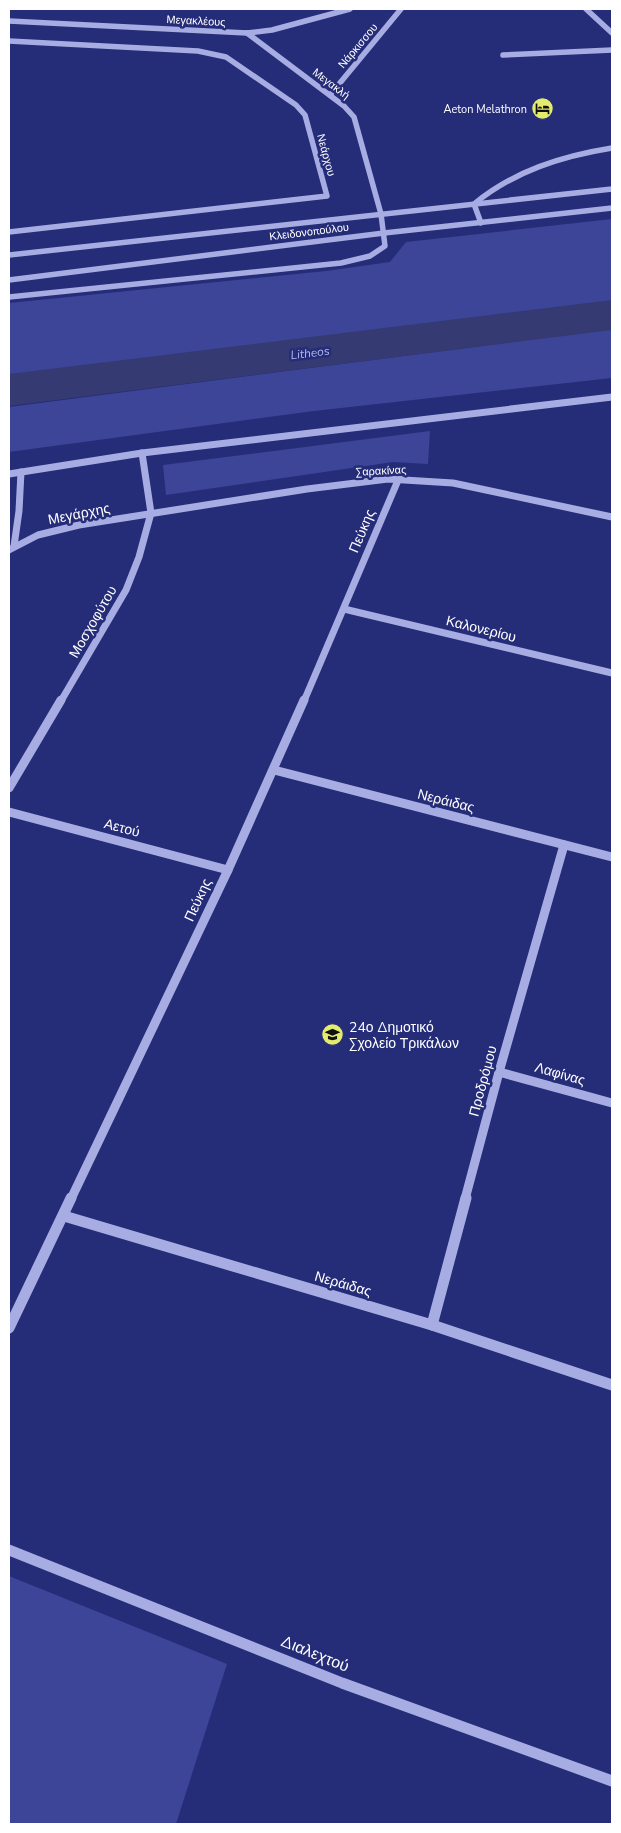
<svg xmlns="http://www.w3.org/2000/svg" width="621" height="1833" font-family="'Nunito Sans',sans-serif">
<rect width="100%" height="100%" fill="#252c78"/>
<g fill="#3c4597">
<path d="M612,219v83l-603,75v-74l317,-32 64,-9 16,-20z"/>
<path d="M612,329v49l-298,33 -305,41v-45z"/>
<path d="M430,431l-2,33 -35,-2 -227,33 -3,-30z"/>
<path d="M9,1576l218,88 -51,160h-167z"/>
</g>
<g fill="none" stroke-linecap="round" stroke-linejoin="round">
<path fill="#353a72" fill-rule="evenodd" d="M612,300v30l-603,76v-32z"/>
<g stroke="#a7ade3" stroke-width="5.5">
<path d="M586,9l26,24"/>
<path d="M9,21l238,12 25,-3 78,-21"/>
<path d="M9,41l189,10 28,6 70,48 9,10 22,81 -318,36"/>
<path d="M503,55l109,-5"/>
<path d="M330,95l71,-86"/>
<path d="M481,223l-7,-19c40,-33 88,-48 138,-56"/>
<path d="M9,255l603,-66"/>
<path d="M9,280l375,-47 228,-25"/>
<path d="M9,297l332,-34 29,-7 15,-10 -4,-32 -27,-97 -10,-11 -97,-73"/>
</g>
<g stroke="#a7ade3" stroke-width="7">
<path d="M9,474l133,-21 470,-56"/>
<path d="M14,546l5,-35 2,-39"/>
<path d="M9,550l29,-15 41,-10 228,-36 81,-10 65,4 159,34"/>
<path d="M344,609l268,64"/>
<path d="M61,701l65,-111 13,-33 12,-44 -9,-60"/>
<path d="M304,701l95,-223"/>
</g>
<g stroke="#a7ade3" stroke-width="9">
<path d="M274,770l338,87"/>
<path d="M9,788l52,-88"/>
<path d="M9,812l219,58"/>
<path d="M499,1072l113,31"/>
<path d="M71,1199l157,-329 76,-170"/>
<path d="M465,1199l34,-127 65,-227"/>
</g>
<g stroke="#a7ade3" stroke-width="11">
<path d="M64,1216l368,109 180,60"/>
<path d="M432,1325l34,-127"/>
<path d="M9,1328l62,-130"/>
<path d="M9,1550l333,133 270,98"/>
</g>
</g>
<defs>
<symbol id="hotel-disc" viewBox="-11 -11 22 22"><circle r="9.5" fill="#e4ec6c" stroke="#252c78"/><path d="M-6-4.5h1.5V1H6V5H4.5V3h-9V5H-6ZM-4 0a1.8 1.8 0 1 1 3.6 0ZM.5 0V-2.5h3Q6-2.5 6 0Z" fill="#111"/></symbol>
<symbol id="school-disc" viewBox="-11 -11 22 22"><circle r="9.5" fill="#e4ec6c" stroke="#252c78"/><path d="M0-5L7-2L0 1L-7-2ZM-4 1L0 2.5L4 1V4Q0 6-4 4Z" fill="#111"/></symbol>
</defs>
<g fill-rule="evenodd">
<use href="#hotel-disc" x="530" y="96" width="25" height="25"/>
<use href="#school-disc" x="320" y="1022" width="25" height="25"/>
</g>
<g text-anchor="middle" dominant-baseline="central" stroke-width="5" stroke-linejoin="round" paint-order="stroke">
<g font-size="11" fill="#fff" stroke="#252c78">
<text transform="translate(196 21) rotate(3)">Μεγακλέους</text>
<text transform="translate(358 46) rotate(-50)">Νάρκισσου</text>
<text transform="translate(331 84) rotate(37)">Μεγακλή</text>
<text transform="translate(326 155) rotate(75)">Νεάρχου</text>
<text transform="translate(309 232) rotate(-7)">Κλειδονοπούλου</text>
<text transform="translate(381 471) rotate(-3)">Σαρακίνας</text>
</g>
<g font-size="11" fill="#fff" stroke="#252c78" text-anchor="end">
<text x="527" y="109">Aeton Melathron</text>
</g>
<g font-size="12" font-style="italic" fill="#b2b8eb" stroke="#252c78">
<text transform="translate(310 353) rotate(-7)">Litheos</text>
</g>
<g font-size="14" fill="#fff" stroke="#252c78">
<text transform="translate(79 514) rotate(-11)">Μεγάρχης</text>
<text transform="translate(362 531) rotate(-67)">Πεύκης</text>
<text transform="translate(93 622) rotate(-60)">Μοσχοφύτου</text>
<text transform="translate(481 629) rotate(14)">Καλονερίου</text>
<text transform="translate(446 801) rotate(14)">Νεράιδας</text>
<text transform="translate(122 828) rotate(15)">Αετού</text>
<text transform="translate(198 900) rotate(-65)">Πεύκης</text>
<text transform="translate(560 1074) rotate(16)">Λαφίνας</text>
<text transform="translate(483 1081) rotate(-75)">Προδρόμου</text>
<text transform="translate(343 1284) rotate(16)">Νεράιδας</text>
</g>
<g font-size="14" fill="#fff" stroke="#252c78" text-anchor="start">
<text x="349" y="1027">24ο Δημοτικό<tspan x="349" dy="16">Σχολείο Τρικάλων</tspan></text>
</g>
<g font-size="16" fill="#fff" stroke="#252c78">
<text transform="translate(315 1654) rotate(22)">Διαλεχτού</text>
</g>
</g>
<rect width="621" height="1833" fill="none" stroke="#ffffff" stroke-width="20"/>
</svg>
